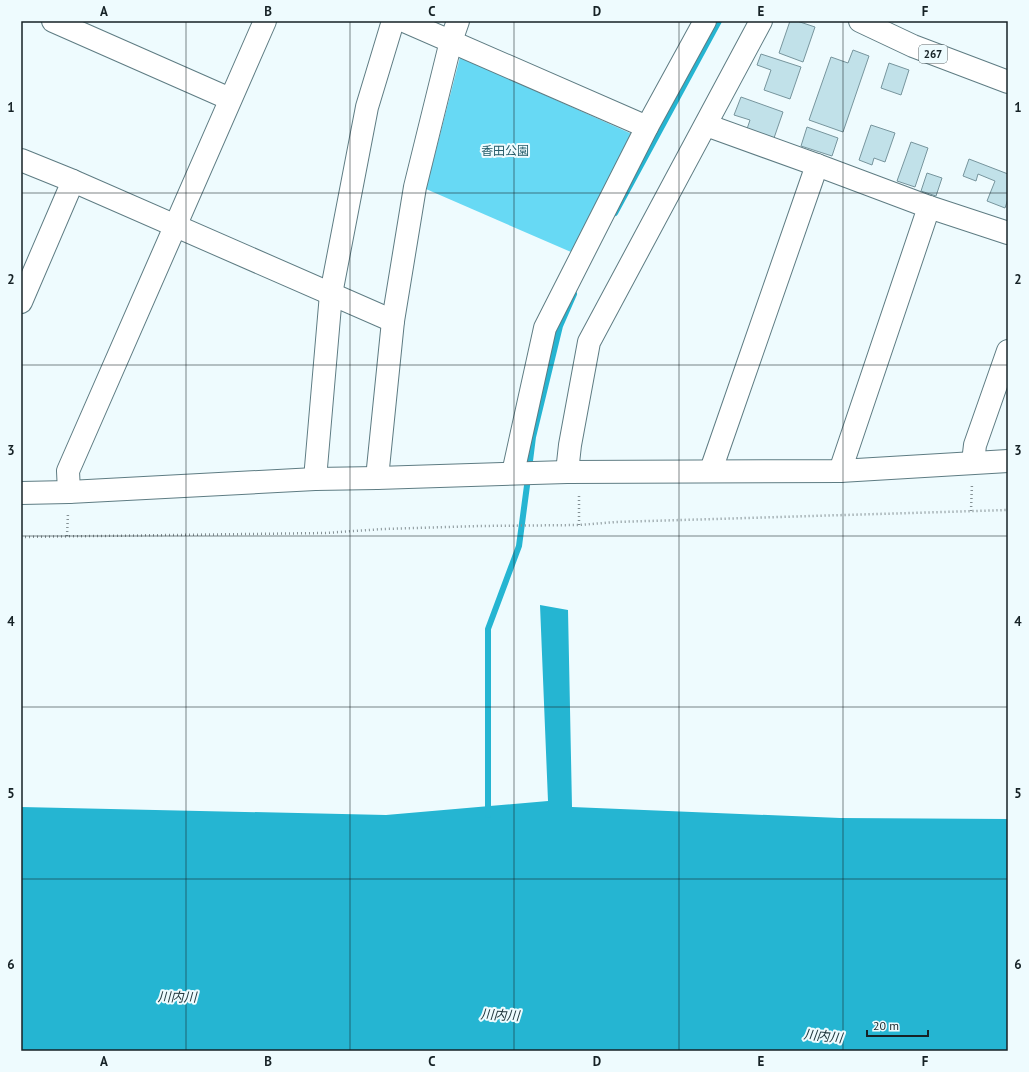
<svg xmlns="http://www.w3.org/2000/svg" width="1029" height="1072" font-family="'PT Sans','Noto Sans JP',sans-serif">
<rect width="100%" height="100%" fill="#eefbfe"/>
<path fill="#67d9f4" d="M460,57l172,77 -61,118 -145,-63z"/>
<path fill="#25b5d2" d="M540,605l28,5 4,197 268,11 168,1v232h-987v-244l365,8 162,-14z"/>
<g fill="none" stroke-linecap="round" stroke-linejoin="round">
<g stroke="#25b5d2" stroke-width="6">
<path d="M615,213l104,-192"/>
<path d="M529,469l4,-32 27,-111 14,-32"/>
<path d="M488,815v-186l31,-83 9,-68"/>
</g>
</g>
<g fill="#c1e1e9" stroke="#77959d">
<path d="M790,21h7l18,6 -12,35 -24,-9z"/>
<path d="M853,50l16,6 -26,76 -34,-12 22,-63 17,6z"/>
<path d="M761,54l40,13 -11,32 -26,-9 7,-20 -14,-5z"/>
<path d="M889,63l20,7 -8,25 -20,-7z"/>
<path d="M741,97l42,15 -9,26 -27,-9 3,-9 -16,-5z"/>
<path d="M871,125l24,8 -10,29 -11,-4 -2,7 -13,-5z"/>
<path d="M807,127l31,11 -6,18 -31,-10z"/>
<path d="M911,142l17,6 -13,39 -18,-6z"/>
<path d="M969,159l39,15v25l-3,9 -18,-7 8,-20 -17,-7 -2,7 -13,-5z"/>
<path d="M927,173l15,5 -6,18 -15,-5z"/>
</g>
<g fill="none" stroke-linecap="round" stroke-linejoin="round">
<defs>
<g id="minor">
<path d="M53,21l177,78"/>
<path d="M404,21l243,106"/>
<path d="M706,125l111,40 112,42 79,26"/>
<path d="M21,160l52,21 320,140"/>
<path d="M21,302l52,-121"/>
<path d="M973,462l2,-17 33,-94"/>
<path d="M711,470l106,-305"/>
<path d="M840,471l89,-264"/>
<path d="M567,472l3,-27 19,-103 172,-321"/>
<path d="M513,473l32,-145 102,-201 58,-106"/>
<path d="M377,478l16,-157 22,-134 36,-146 7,-20"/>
<path d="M315,479l16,-185 36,-187 26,-86"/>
<path d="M69,492l-1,-21 197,-450"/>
<path d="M21,493l48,-1 246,-13 62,-1 190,-6 273,-1 168,-10"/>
</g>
<path id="highway" d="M860,21l53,25 95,36"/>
</defs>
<use href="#minor" stroke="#5e7c83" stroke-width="24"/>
<use href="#highway" stroke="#5e7c83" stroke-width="24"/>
<g stroke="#849094" stroke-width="2.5" stroke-dasharray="1 3" stroke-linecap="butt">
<path d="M971,511l1,-28"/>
<path d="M579,525v-32"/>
<path d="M67,536l1,-23"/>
<path d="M21,537l304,-4 58,-4 97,-3 99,-1 37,-3 392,-12"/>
</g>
<use href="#minor" stroke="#fff" stroke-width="22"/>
<use href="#highway" stroke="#fff" stroke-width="22"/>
</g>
<path fill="none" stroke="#162226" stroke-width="1" stroke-opacity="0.55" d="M186,21v1030M350,21v1030M514,21v1030M679,21v1030M843,21v1030M21,193h987M21,365h987M21,536h987M21,707h987M21,879h987"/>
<g text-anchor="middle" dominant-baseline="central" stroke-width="4" stroke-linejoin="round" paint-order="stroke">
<rect fill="#eefbfe" stroke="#576367" stroke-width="1" x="919" y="45" width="28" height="18" rx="3"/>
<g font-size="11" font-weight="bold" fill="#162226">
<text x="933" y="54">267</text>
</g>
<g font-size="12" fill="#265c69" stroke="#eefbfe">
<text x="505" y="150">香田公園</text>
</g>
<g font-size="13" font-style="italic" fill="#1c3238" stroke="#eefbfe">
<text transform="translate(177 997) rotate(1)">川内川</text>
<text transform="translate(500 1015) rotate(3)">川内川</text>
<text transform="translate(823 1036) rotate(6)">川内川</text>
</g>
</g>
<rect width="1029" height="1072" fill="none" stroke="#eefbfe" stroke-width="44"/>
<path d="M867 1030v6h61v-6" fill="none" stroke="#162226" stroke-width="2"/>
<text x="873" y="1030" font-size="12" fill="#162226" stroke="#eefbfe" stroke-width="3" paint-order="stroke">20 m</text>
<rect x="22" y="22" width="985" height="1028" fill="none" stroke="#162226" stroke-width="1.5"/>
<g font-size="13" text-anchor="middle" font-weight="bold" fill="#162226">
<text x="104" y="16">A</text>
<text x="268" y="16">B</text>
<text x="432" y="16">C</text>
<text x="597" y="16">D</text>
<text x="761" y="16">E</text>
<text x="925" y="16">F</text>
<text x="11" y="112">1</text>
<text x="1018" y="112">1</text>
<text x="11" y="284">2</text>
<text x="1018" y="284">2</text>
<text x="11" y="455">3</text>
<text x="1018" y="455">3</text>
<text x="11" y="626">4</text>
<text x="1018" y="626">4</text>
<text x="11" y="798">5</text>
<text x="1018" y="798">5</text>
<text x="11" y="969">6</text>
<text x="1018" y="969">6</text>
<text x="104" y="1066">A</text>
<text x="268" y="1066">B</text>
<text x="432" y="1066">C</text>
<text x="597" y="1066">D</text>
<text x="761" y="1066">E</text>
<text x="925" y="1066">F</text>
</g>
</svg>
